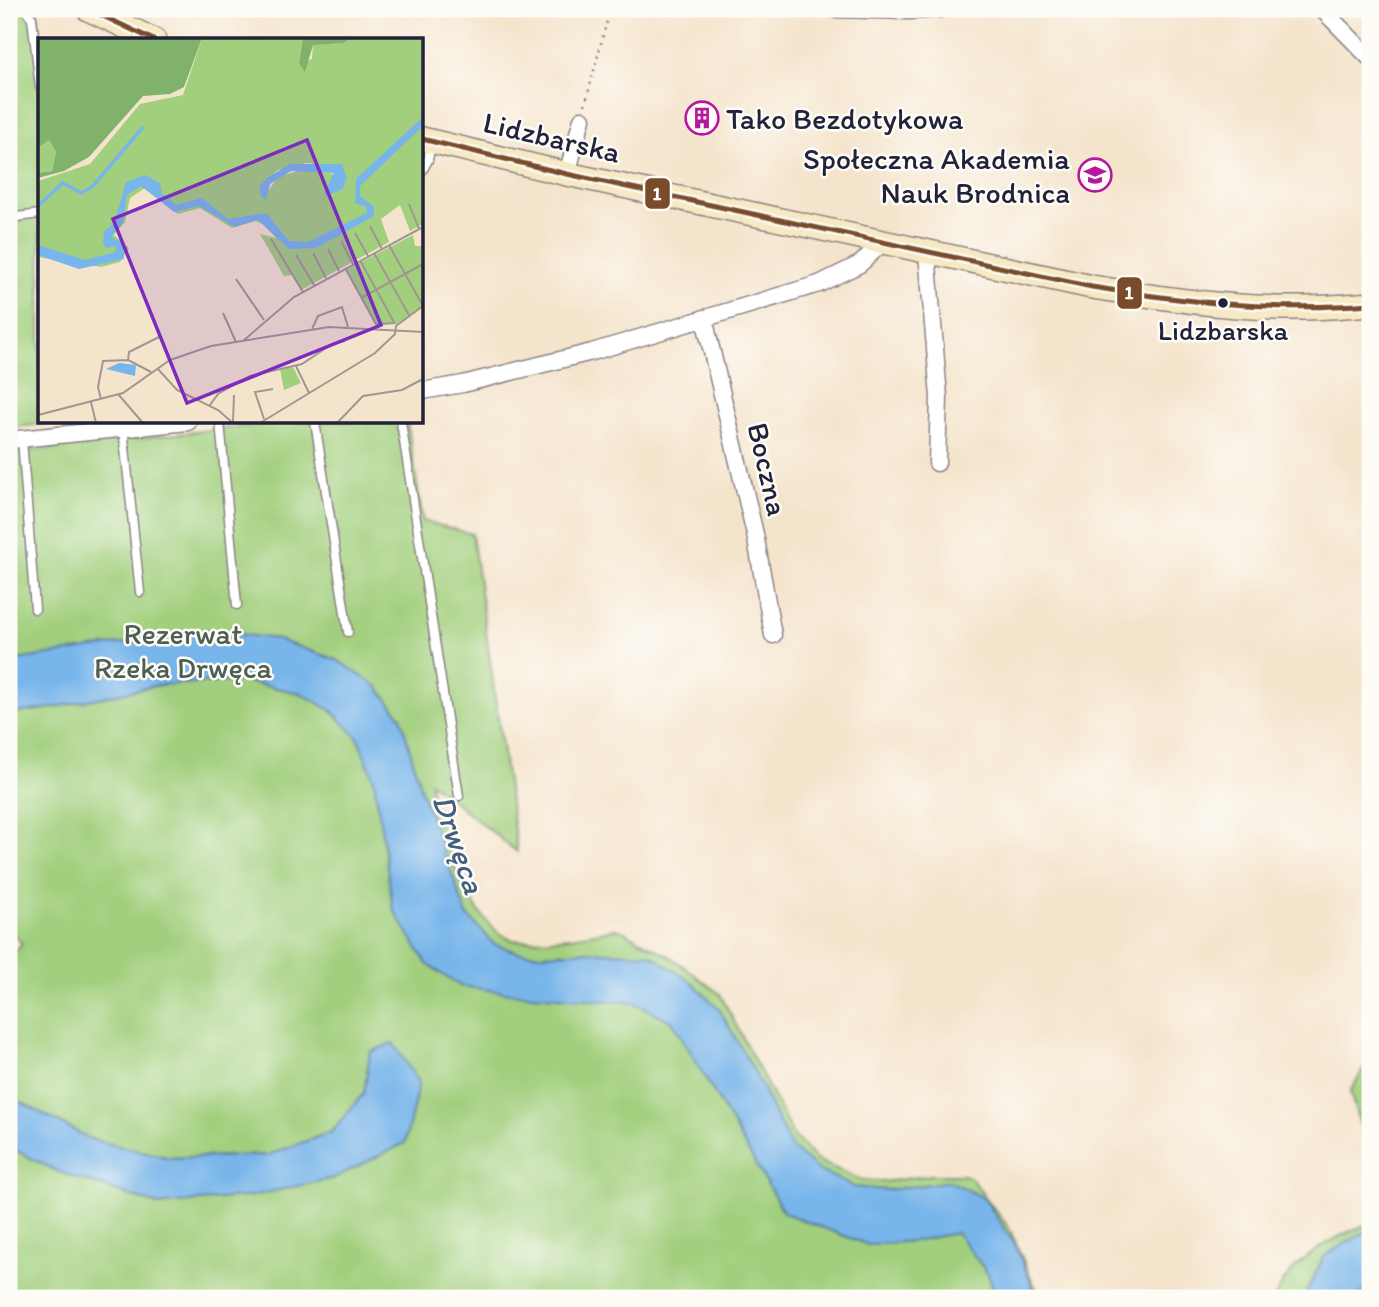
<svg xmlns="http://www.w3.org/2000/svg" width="1379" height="1307" font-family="Itim,sans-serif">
<rect width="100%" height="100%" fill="#fdfcf7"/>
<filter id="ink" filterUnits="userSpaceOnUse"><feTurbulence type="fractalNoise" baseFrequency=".0143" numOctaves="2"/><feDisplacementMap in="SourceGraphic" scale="14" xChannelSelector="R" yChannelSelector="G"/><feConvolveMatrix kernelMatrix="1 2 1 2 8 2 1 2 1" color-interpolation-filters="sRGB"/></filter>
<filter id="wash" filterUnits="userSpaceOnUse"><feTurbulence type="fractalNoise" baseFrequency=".00686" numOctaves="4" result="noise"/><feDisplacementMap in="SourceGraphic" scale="28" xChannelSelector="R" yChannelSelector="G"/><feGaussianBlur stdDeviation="1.57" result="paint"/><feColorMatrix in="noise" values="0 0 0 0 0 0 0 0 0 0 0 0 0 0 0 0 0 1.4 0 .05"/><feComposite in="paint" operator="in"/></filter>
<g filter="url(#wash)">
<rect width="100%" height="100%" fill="#f5e4cc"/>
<g fill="#a1cf7d" stroke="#62785c" stroke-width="2">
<path d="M9,9l28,1 4,30 -1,382h17l-48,6z"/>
<path d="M282,422h125l16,99 49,13 45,318 -87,-70c5,41 40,146 83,158 6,2 14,0 21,0 28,-1 54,-5 81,-11l8,2 48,26 49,37 73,141 23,25 45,20 23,2 47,-7h32l7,2 39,51 31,70h-1031v-151l50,25 99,33 176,-27 30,-85 -32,39 -64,23 -98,3 -80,-19 -81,-43v-137l13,-16 -13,-12v-478z"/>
<path d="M1370,1059v83l-6,-4 -14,-46z"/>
<path d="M1370,1223v75h-95c15,-38 58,-61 95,-75z"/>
</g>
<g fill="#78b5ea" stroke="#4d6c92" stroke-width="2">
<path d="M208,630l68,9 61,21 40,26 24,31 20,73 46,125 27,29 23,8 25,2 43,-3 65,3 43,29 26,26 34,60 38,78 27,23 36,17 33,3 63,-9 34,17 30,45 24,55h-41l-9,-24 -31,-41 -43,8 -46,4 -84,-32 -111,-191 -38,-19 -117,-9 -58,-8 -33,-22 -34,-55 -19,-129 -16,-42 -26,-27 -32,-18 -58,-12 -83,4 -107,23 -43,6v-53z"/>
<path d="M393,1043l26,39 -14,61 -71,35 -82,18 -94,9 -99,-33 -50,-25v-51l81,43 80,19 98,-3 64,-23 32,-39 6,-41z"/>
<path d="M1370,1229v55l-13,14h-53l20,-42z"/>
</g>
</g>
<g filter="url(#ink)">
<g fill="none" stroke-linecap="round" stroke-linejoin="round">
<defs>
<g id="service">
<path d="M25,9l7,9 8,69"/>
<path d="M422,171l6,-11 3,-16"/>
<path d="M9,218l31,-4"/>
<path d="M220,422l17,183"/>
<path d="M315,422l33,210"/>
<path d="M401,422l58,374"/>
<path d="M123,428l17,164"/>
<path d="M22,439l13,170"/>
</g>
<g id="minor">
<path d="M834,9l76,2 31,-2"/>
<path d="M1322,9l48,49"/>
<path d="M567,174l15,-55"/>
<path d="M927,252l12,145 -2,66"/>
<path d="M704,318l51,216 18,101"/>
<path d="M422,391l41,-7 129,-32 227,-68 41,-20 22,-21"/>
<path d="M9,440l179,-18"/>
</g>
<g id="secondary">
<path d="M88,9l66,31"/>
<path d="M422,139l145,35 525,113c69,11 138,22 208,21 24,0 47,-2 70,-4"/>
</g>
</defs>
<use href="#service" stroke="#8c8384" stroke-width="11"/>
<use href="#minor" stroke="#8c8384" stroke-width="19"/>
<use href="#secondary" stroke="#8c8384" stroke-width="26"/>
<path stroke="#8c8384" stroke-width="2.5" stroke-dasharray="2 5" stroke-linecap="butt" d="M585,105l25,-96"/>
<use href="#service" stroke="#fff" stroke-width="8"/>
<use href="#minor" stroke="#fff" stroke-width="16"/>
<use href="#secondary" stroke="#f6e9c3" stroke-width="23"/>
<defs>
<g id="bus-1">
<path d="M88,9l66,31"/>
<path d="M422,139l145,35 525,113c93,15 184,25 278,17"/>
</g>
</defs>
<use href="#bus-1" stroke="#fdfcf7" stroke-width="10"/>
<use href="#bus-1" stroke="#7a4b2a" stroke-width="5"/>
</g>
</g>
<defs>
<symbol id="building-ring" viewBox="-11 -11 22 22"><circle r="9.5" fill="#fdfcf7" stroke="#b5179e" stroke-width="1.5"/><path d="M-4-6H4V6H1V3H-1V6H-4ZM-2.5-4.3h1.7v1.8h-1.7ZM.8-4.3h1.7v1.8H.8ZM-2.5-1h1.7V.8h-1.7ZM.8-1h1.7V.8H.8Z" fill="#b5179e"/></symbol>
<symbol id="school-ring" viewBox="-11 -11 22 22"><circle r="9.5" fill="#fdfcf7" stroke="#b5179e" stroke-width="1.5"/><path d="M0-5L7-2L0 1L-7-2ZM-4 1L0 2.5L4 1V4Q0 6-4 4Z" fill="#b5179e"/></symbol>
</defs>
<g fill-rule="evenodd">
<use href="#building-ring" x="683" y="99" width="38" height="38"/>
<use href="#school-ring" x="1076" y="156" width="38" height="38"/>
</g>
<circle fill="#22223b" stroke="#fdfcf7" stroke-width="2.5" cx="1223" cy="303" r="6"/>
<g text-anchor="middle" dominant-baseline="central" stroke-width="5" stroke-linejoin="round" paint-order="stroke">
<g font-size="28" fill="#22223b" stroke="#fdfcf7">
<text x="1223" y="330">Lidzbarska</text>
</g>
<g font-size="30" fill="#22223b" stroke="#fdfcf7" text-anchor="start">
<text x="726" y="118">Tako Bezdotykowa</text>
<text x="1070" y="158" text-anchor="end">Społeczna Akademia<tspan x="1070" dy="34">Nauk Brodnica</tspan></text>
</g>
<g font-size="30" fill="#22223b" stroke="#fdfcf7">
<text transform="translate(552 137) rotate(13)">Lidzbarska</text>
<text transform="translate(768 469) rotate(77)">Boczna</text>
</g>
<g font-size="30" fill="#4e5f52" stroke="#fdfcf7">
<text x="183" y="633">Rezerwat<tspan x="183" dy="34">Rzeka Drwęca</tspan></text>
</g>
<g font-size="32" font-style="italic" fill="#445d81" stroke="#fdfcf7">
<text transform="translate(459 844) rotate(71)">Drwęca</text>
</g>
</g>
<g transform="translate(38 38)">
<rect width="385" height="385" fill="#f5e4cc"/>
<path d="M164,0h101l-4,25 13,-4 1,-15 31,-1 6,-5h73v186l-13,7 -10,-26 -19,14 8,23 -88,48 -9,-15 -8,1 -24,-42 16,4 -13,-14 -8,-3 -23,7 -32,-20 -22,6 -33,-26 -15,10 -5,24 -11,13 15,13 -9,14 -19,5 -63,-10v-76l52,-17 50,-60 43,-9zM268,125l11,1 30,14 -21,10 8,-6v-8l-30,-5 -26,8 -10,14 -9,-4 19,-17zM11,102l7,12 -4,19 -14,2v-25zM375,197l2,11h8v61l-26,17 -22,1 -29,-55zM255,329l8,16 -17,7 -4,-21z" fill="#a1cf7d" fill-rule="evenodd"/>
<path d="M0,0h164l-18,49 -14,7 -27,2 -54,61 -25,14 -26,7v-5l14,-2 4,-19 -7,-12 -11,8zM265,0h47l-6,5 -31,2 -8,27 -6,-9z" fill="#80b26c"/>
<path d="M385,79v9l-63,60v10l14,11v9l-58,32 -27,1 -31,-29 -23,7 -36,-21 -25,6 -33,-26 -14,9 -4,28 -12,13 12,8 1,15 -45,10 -41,-14v-10l47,15 31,-8 -1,-6 -9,2 -3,-5 1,-12 10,-8 12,-41 19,-7 15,8 2,10 14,12 26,-7 26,21 38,-6 23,28 19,1 59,-29 -1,-6 -11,-4 1,-24zM252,126h52l5,14 -4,11 -15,6 -4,-2 10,-20 -43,-2 -21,13 -4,16 -5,-4 -2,-9 8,-9zM81,325l17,2 -1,11 -29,-7z" fill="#78b5ea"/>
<path fill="none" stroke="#78b5ea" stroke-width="3.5" d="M0,168l25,-23 18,10 12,-7 50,-59"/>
<path fill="none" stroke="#a19692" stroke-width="2" d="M371,166l10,25M332,188l12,23M317,195l13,23M233,201l32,53M303,203l12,23M351,207l34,61M290,211l11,22M275,215l13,25M336,215l36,64M258,217l18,30M322,222l35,64M307,230l31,56 19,-1M198,241l28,41M323,260l62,-34M185,275l13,29M274,291l6,-13 24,-9 6,20M205,303l51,-44 129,-70M258,328l13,27M119,330l20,22 41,20 15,13M113,334l-23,-12 1,-8 32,-16M80,356l25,29M63,361l-3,-12 5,-26 25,-1M53,364l5,21M172,367l8,-11 32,-18 52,-12 30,-20 13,-3M0,377l85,-22 47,-33 41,-14 118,-19 94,5M226,381l-9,-27 18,-3M195,384l1,-27M222,385l115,-70 20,-19 1,-8 27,-20M299,385l26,-27 39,-6 21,-11"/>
<path fill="#7b2cbf" fill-opacity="0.15" stroke="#7b2cbf" stroke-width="3.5" d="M269,102l74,185 -194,78 -74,-184z"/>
<rect width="385" height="385" fill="none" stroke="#22223b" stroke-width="3.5"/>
</g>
<g stroke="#fdfcf7" stroke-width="2.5">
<rect x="644" y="177" width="27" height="33" rx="7" fill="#7a4b2a"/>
<rect x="1116" y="276" width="27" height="34" rx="7" fill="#7a4b2a"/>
</g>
<g font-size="19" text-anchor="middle" font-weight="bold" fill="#fff">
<text x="657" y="200">1</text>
<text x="1129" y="299">1</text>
</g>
<rect width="1379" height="1307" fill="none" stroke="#fdfcf7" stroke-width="35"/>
</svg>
